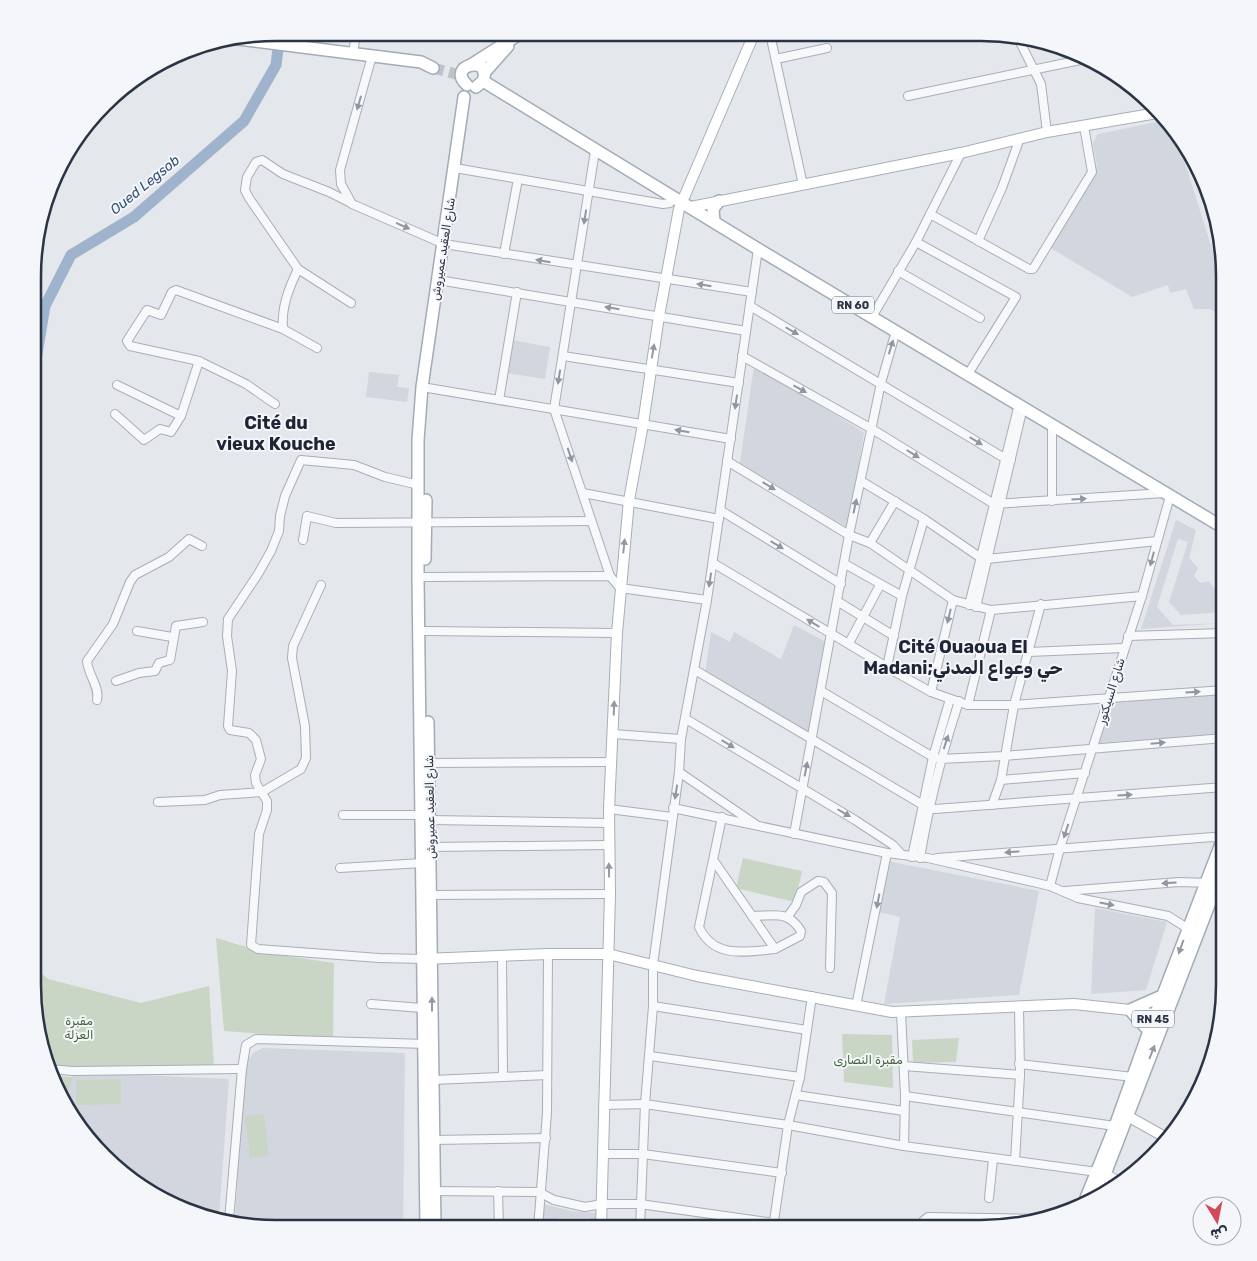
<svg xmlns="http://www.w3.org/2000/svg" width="1257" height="1261" font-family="Rubik,Vazirmatn,sans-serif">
<rect width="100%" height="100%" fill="#e4e7ec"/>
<g fill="#d2d6de">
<path d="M1166,120l8,8 50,159v30l-14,-8h-16l-8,-20 -16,4 -2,-8 -36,12 -83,-50 9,-16 4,-1 2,-9 33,-55 -4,-23 5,-9z"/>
<path d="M512,340l38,7 -5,32 -38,-6z"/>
<path d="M754,366l110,66 -16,96 -108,-65z"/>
<path d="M369,372l30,3 -2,12 12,1 -2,14 -41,-5z"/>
<path d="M1176,520l20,10 -7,28 9,10 -4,8 6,7 9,-2 15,22v9l-43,3 -12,-13 19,-60 -10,-3 -21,68 16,18 51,-2 -83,6z"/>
<path d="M794,625l32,17 -17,93 -104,-62 6,-41 19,10 4,-10 47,27z"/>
<path d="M1224,692v42l-126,9 15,-42 9,-1 6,3 3,-4z"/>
<path d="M887,861l152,30 -20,104 -135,9 16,-87 -22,-5z"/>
<path d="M1095,908l72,14 -21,68 -55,4z"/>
<path d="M263,1048l142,5 -2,175h-142l-26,-7 10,-157 9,-12z"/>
<path d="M73,1072l156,7 -10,138 -51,-14 -52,-35 -33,-35 -17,-32z"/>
<path d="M540,1203l31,8 25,2v15h-6v-10h-32l-1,10h-17z"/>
</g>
<g fill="#c9d6c5">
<path d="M743,858l59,13 -7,31 -59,-14z"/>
<path d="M216,938l50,15 68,10 -1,76 -109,-8z"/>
<path d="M33,966l15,13 93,24 68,-17 5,82h-138l-29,-2 -14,-66z"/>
<path d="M842,1034l50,1 1,53 -49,-6z"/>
<path d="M959,1038l-3,24 -43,1 -1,-23z"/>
<path d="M52,1076l21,1 -7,25z"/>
<path d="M121,1079v25l-45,1v-25z"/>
<path d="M264,1114l5,42 -19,2 -5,-42z"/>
</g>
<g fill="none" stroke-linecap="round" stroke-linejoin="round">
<path stroke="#9fb4cc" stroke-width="11" d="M36,360l9,-54 26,-51 63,-38 110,-96 32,-56 4,-32"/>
<path stroke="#bfc3cb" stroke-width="11" stroke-dasharray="11 5.5" stroke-linecap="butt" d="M433,68l27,7"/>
<defs>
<g id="street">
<path d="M770,34l33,151"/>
<path d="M941,36l14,-2"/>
<path d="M1017,36l24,48 6,48"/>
<path d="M353,54l3,-21"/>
<path d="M372,56l-32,114 1,14 11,20 92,40 308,48"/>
<path d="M776,59l51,-11"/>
<path d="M908,96l177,-37"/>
<path d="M595,151l-41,258 56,167"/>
<path d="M455,168l208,36 7,-1 5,-6"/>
<path d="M351,203l-22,-11 -46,-18 -21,-14 -6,2 -9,15 -2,13 4,8 49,71 53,34"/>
<path d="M930,214l99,55h4l59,-97 -8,-46"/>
<path d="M978,241l24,-53 18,-50"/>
<path d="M916,242l100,55 -48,77"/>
<path d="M504,254l14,-75"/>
<path d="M298,269c-9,19 -17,38 -15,60l34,19"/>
<path d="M898,271l82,47"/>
<path d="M438,280l308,51"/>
<path d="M750,306l256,153 5,1"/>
<path d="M872,317l44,-75 45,-89"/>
<path d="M563,356l176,27"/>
<path d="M742,356l130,73 122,75 171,-11"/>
<path d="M199,361l-69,-15 -3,-5 20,-31 14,5 11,-23 4,-2 107,39"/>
<path d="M117,385l64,31 18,-55 47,23 29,20"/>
<path d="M422,387l309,52"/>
<path d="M499,400l18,-108"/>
<path d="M115,414l29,26 16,-11 11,3 10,-16"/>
<path d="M1052,424v77"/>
<path d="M727,461l122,74 21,8 83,57"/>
<path d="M861,481l63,38 57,39 6,1 170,-18"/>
<path d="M419,485l-34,-8 -31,-12 -53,-5 -16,36 -5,20 -1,15 -8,20 -13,23 -30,45 -1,17 5,35 -4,55 2,4 19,3 7,7 5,19 -6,16 1,8 11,18v9l-8,24 -8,111 7,4 121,9 44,1"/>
<path d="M583,493l136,26"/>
<path d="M720,510l121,74"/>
<path d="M303,540l4,-24 29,7 255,-2"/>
<path d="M870,543l25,-42"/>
<path d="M713,563l184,110 34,19 37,13h46l210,-15"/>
<path d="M845,564l57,32"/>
<path d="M425,577l185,-1 10,12 87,12"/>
<path d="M837,601l57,35"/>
<path d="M969,605l50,-201"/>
<path d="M976,607l47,-200"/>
<path d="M991,610l151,-14"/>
<path d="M137,631l35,6"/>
<path d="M425,631l192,2"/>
<path d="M1128,636l96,-3"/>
<path d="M849,643l31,-58"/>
<path d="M1029,652l94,-4"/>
<path d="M887,667l15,-71 22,-77"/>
<path d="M695,670l233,138 7,1 289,-22"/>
<path d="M116,681l23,-8 16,-2 4,-8 11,-3 6,-34 27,-4"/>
<path d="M821,691l112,66 7,2 64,-3 220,-18"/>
<path d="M931,692l22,-92 38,10 -23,95"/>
<path d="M97,700c3,-13 -9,-25 -10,-39l26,-37 17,-42 5,-7 34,-18 20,-18 13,7"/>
<path d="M686,719l169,101 38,25 9,10"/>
<path d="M613,734l68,5"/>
<path d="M429,763l183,-1"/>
<path d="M679,772l76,52"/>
<path d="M1001,780l84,-7"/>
<path d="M158,802l47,-2 15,-5 42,-3 39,-23 5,-11 -1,-32 -13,-68 1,-12 28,-61"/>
<path d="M992,805l9,-25 13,-75 27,-101"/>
<path d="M673,808l214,45 41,5 122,28 28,12 90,18 24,15"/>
<path d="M609,809l63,8"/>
<path d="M343,815h78"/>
<path d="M430,820l179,3"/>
<path d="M794,834l55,-299 32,-152 15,-52"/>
<path d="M430,847l179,-2"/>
<path d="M912,857l21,-100 17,-58"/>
<path d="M920,858c9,-54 22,-105 39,-157"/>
<path d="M937,858l276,-21 11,3"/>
<path d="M714,861l61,88c-30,3 -61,10 -76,-22l23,-110"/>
<path d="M340,868l82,-5"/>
<path d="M1050,886l10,-38 82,-252 28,-100"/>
<path d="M1065,891l114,-9 31,1"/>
<path d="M431,895l179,-1"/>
<path d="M752,916c23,0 36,-6 49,15l-1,5 -25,13"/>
<path d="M788,916l8,-11 5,-13 17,-11 6,1 8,11 -2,75"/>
<path d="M502,956l1,121"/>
<path d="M371,1004l51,4"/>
<path d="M653,1006l154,24"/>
<path d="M856,1006l31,-153"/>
<path d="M901,1012l4,84 -1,50"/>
<path d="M1217,1045l-3,-10 7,-18"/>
<path d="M650,1056l150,21"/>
<path d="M1019,1064l114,13"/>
<path d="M904,1066l116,9"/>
<path d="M48,1069l25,2 169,-2"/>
<path d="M433,1080l114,-5"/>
<path d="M796,1095l108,16"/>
<path d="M905,1096l210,30"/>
<path d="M603,1105l42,-1 143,21 116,21 201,27 16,9"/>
<path d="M433,1140l113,-2"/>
<path d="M603,1154h40l139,19"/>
<path d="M1015,1161l5,-86 -1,-68"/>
<path d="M432,1191l107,1 15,8 31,7 17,-3h38l134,19"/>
<path d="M498,1191l1,37"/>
<path d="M989,1198l4,-39"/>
<path d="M229,1220l13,-151 4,-24 10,-6 171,5"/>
<path d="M538,1228l9,-115 1,-159"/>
<path d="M640,1228l5,-124 8,-98v-41l26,-193 2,-33 26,-139 51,-351"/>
<path d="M773,1228l15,-103 12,-48 12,-81"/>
<path d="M921,1228l2,-7 5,-4 111,2"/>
</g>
<g id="secondary">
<path d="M691,207l270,-54 86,-21 110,-19"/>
<path d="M424,959l124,-5h60l89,22 195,36 182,-8 56,6 33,6"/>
<path d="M1122,1113l43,24"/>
<path d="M601,1228l9,-334 -1,-85 8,-176 12,-133 14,-76 16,-108 20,-107 75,-175"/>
</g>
<g id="primary">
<path d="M238,39l183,23 12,6"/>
<path d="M471,65l50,-32"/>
<path d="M484,73l24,-27"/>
<path d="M483,81l275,168 466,279"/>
<path d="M467,85c-22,-20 26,-31 16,-4l-7,6"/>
<path d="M1208,190l6,22"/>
<path d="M714,221l-1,-12 6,-8"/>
<path d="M425,559l1,-59"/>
<path d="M428,722l7,506"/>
<path d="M1149,1031l-19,-21 34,-15"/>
<path d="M1097,1195l127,-329"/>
<path d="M1084,1203l31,-77 34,-95 75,-195"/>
<path d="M426,1228l-8,-651v-137l4,-53 42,-290"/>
</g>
</defs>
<use href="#street" stroke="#a9aeb7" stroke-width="10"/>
<use href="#secondary" stroke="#a9aeb7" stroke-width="12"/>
<use href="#primary" stroke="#a3abb8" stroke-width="14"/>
<use href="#street" stroke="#f7f8fa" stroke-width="8"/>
<use href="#secondary" stroke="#fff" stroke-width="10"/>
<use href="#primary" stroke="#fff" stroke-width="11"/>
</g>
<defs><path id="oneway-solid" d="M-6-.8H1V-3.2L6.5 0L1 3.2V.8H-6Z" transform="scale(1.25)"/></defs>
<g fill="#9196a0">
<use href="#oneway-solid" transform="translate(359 103) rotate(106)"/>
<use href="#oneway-solid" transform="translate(585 217) rotate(99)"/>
<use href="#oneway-solid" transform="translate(403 226) rotate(24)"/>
<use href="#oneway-solid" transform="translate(543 261) rotate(-170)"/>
<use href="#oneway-solid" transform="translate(704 285) rotate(-171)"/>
<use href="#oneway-solid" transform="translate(612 308) rotate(-171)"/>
<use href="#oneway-solid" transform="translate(792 331) rotate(30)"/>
<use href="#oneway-solid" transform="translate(891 347) rotate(-73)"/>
<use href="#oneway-solid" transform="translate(559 377) rotate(99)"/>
<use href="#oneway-solid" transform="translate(800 389) rotate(29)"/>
<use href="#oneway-solid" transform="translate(736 402) rotate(98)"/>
<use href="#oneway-solid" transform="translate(682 431) rotate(-170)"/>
<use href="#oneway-solid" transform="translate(976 441) rotate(31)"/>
<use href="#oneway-solid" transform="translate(913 454) rotate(32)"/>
<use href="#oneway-solid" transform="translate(570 455) rotate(71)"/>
<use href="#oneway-solid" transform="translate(769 486) rotate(31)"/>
<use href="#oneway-solid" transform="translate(1079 499) rotate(-4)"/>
<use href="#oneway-solid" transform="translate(855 506) rotate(-78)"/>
<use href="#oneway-solid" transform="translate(777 545) rotate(31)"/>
<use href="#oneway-solid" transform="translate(1152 559) rotate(105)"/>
<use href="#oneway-solid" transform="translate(710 580) rotate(99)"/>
<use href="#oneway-solid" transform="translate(949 616) rotate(104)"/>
<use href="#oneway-solid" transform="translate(813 623) rotate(-149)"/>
<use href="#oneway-solid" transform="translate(1193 692) rotate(-4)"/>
<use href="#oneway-solid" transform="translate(946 742) rotate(-72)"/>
<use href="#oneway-solid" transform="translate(1158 743) rotate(-5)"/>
<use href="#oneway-solid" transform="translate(728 744) rotate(31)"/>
<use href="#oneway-solid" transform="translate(806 769) rotate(-79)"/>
<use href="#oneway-solid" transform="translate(676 792) rotate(99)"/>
<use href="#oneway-solid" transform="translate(1125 795) rotate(-4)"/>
<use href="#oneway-solid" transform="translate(844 813) rotate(30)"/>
<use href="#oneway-solid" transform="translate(1066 831) rotate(108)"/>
<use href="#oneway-solid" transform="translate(1012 852) rotate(175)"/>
<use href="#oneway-solid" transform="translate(1169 883) rotate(176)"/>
<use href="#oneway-solid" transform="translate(878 901) rotate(101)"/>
<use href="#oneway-solid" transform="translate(1107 904) rotate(11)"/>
</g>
<g fill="#959aa2">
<use href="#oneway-solid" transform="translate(653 351) rotate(-81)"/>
<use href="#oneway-solid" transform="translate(624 546) rotate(-84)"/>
<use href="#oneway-solid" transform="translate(614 708) rotate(-88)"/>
<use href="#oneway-solid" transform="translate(609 870) rotate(-91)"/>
<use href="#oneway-solid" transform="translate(1181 947) rotate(110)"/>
<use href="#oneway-solid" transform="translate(432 1004) rotate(-90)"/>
<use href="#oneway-solid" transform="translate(1152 1052) rotate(-69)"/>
</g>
<g text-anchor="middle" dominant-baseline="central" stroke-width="4" stroke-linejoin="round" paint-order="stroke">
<g fill="#f4f6f9" stroke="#676e7b" stroke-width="1">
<rect x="832" y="296.5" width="42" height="17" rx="4"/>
<rect x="1132" y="1010.5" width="42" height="17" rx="4"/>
</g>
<g font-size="11" font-weight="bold" fill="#2b3445">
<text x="853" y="305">RN 60</text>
<text x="1153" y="1019">RN 45</text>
</g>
<g font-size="12" fill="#2b3445" stroke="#f4f6f9">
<text transform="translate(443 249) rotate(-81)">شارع العقيد عميروش</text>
<text transform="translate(1111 691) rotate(-73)">شارع السيكتور</text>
<text transform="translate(430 807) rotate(-91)">شارع العقيد عميروش</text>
</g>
<g font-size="12" fill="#3f6138" stroke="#f4f6f9">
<text x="79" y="1021">مقبرة<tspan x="79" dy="14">العزلة</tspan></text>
<text x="868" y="1060">مقبرة النصارى</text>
</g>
<g font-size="14" font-style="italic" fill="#34527a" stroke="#f4f6f9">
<text transform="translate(145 185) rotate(-39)">Oued Legsob</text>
</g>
<g font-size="18" font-weight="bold" fill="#1d2536" stroke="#f4f6f9">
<text x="276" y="423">Cité du<tspan x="276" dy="21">vieux Kouche</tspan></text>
<text x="963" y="647">Cité Ouaoua El<tspan x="963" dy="21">Madani;حي وعواع المدني</tspan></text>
</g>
</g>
<path d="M0 0H1257V1261H0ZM276 41H981A235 235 0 0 1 1216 276V985A235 235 0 0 1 981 1220H276A235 235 0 0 1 41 985V276A235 235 0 0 1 276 41Z" fill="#f4f6f9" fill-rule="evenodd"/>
<path fill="none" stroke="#2b3445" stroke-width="2.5" d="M276 41H981A235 235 0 0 1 1216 276V985A235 235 0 0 1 981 1220H276A235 235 0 0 1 41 985V276A235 235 0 0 1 276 41Z"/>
<g transform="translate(1217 1221) rotate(170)"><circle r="24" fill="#f4f6f9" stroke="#a4a8b1"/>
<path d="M0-4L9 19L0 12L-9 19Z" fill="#d1495b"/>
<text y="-8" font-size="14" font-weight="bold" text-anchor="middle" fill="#2b3445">ش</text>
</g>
</svg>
